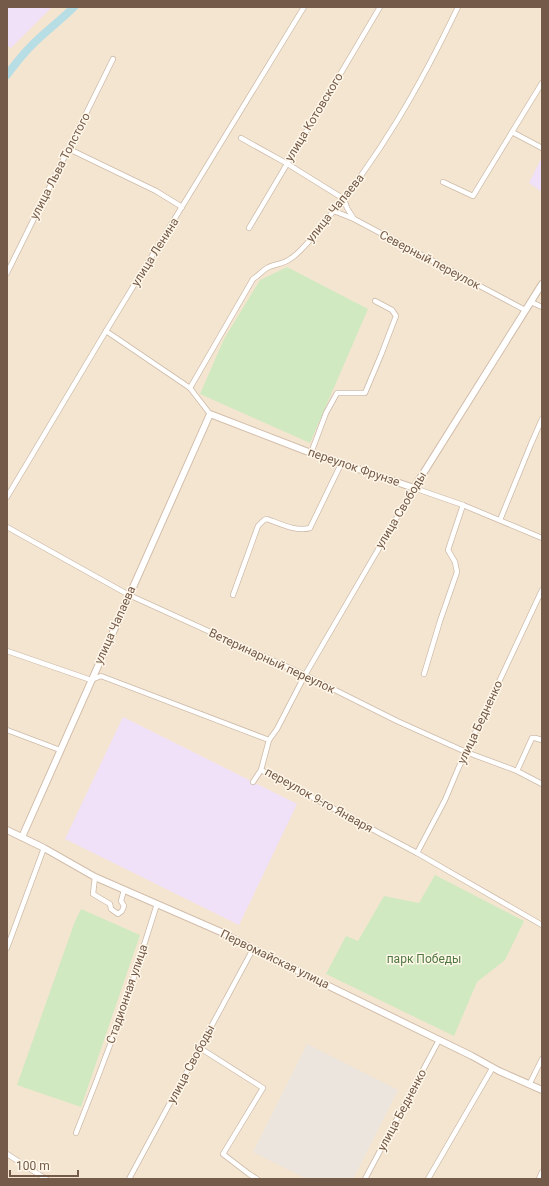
<svg xmlns="http://www.w3.org/2000/svg" width="549" height="1186" font-family="Roboto,sans-serif">
<rect width="100%" height="100%" fill="#fcf3e3"/>
<rect fill="#f4e5d1" x="7" y="7" width="535" height="1172"/>
<path fill="#ebe5de" d="M307,1044l91,46 -45,89h-46l-54,-27z"/>
<g fill="#f0e0f8">
<path d="M7,7h45l-41,41 -4,-2z"/>
<path d="M542,157v35l-13,-9z"/>
<path d="M123,717l174,87 -58,121 -174,-86z"/>
</g>
<g fill="#d0e9c1">
<path d="M287,267l81,42 -58,134 -110,-49 24,-55 36,-59z"/>
<path d="M435,875l89,46 -19,39 -28,22 -23,54 -128,-62 20,-38 12,5 26,-45 35,7z"/>
<path d="M81,909l59,26 -59,172 -64,-22 57,-161z"/>
</g>
<g fill="none" stroke-linecap="round" stroke-linejoin="round">
<path stroke="#b7dde5" stroke-width="8" d="M7,75c8,-11 16,-21 26,-31 13,-13 28,-24 41,-37"/>
<defs>
<g id="street">
<path d="M512,132l30,-49"/>
<path d="M241,138l45,25 58,36 3,9 7,11"/>
<path d="M69,149l87,42 26,16"/>
<path d="M443,182l30,14 39,-64 30,16"/>
<path d="M334,211l20,8 171,91"/>
<path d="M249,228l131,-221"/>
<path d="M7,273l106,-214"/>
<path d="M531,302l11,5"/>
<path d="M106,331l84,57 20,26"/>
<path d="M190,388l63,-109c5,-3 9,-8 14,-11 7,-4 17,-4 23,-9 12,-7 24,-24 33,-35 56,-65 98,-140 135,-217"/>
<path d="M311,453l15,-40 11,-20h28l16,-38 15,-39 -4,-6 -17,-9"/>
<path d="M7,497l99,-166 198,-324"/>
<path d="M500,520l31,-76 11,-25"/>
<path d="M7,527l122,68 176,80 92,46 69,31 51,19 25,13"/>
<path d="M542,538l-79,-33 -49,-17 -109,187 -28,54 -8,11 -8,30 156,83 125,72"/>
<path d="M233,595l25,-69 6,-6 3,-1c14,5 29,13 43,9l31,-64"/>
<path d="M7,651l84,29 10,-4 168,64"/>
<path d="M424,674l16,-53 17,-49 -2,-10 -7,-12 15,-45"/>
<path d="M7,730l53,20"/>
<path d="M517,771l15,-33h3l7,2"/>
<path d="M253,782l8,-12"/>
<path d="M417,853l28,-53 13,-31 84,-179"/>
<path d="M95,877l-2,17 17,10 1,5 7,5 4,-3 2,-5 -3,-5 3,-11"/>
<path d="M7,948l37,-100"/>
<path d="M200,1048l63,40 -40,66 26,20 8,5"/>
<path d="M529,1085l13,-26"/>
<path d="M76,1133l20,-51 29,-77 32,-101"/>
<path d="M7,1154l39,25"/>
<path d="M129,1179l124,-230"/>
<path d="M365,1179l74,-139"/>
<path d="M428,1179l65,-112"/>
<path d="M539,1179l3,-7"/>
</g>
<g id="secondary">
<path d="M7,830l37,18 51,29 126,55 32,17 219,107 27,15 43,19"/>
<path d="M22,837l188,-423 101,39 103,35 128,-204"/>
</g>
</defs>
<use href="#street" stroke="#cdbba9" stroke-width="6"/>
<use href="#secondary" stroke="#d2bdaa" stroke-width="8"/>
<use href="#street" stroke="#fff" stroke-width="4.5"/>
<use href="#secondary" stroke="#fff" stroke-width="6"/>
</g>
<g text-anchor="middle" dominant-baseline="central" stroke-width="3" stroke-linejoin="round" paint-order="stroke">
<g font-size="12" fill="#745a49" stroke="#fff7e9">
<text transform="translate(314 117) rotate(-59)">улица Котовского</text>
<text transform="translate(60 166) rotate(-63)">улица Льва Толстого</text>
<text transform="translate(335 208) rotate(-51)">улица Чапаева</text>
<text transform="translate(155 252) rotate(-58)">улица Ленина</text>
<text transform="translate(430 260) rotate(28)">Северный переулок</text>
<text transform="translate(354 467) rotate(19)">переулок Фрунзе</text>
<text transform="translate(401 510) rotate(-59)">улица Свободы</text>
<text transform="translate(115 625) rotate(-66)">улица Чапаева</text>
<text transform="translate(272 661) rotate(25)">Ветеринарный переулок</text>
<text transform="translate(480 722) rotate(-65)">улица Бедненко</text>
<text transform="translate(319 800) rotate(29)">переулок 9-го Января</text>
<text transform="translate(275 959) rotate(26)">Первомайская улица</text>
<text transform="translate(127 994) rotate(-71)">Стадионная улица</text>
<text transform="translate(191 1064) rotate(-62)">улица Свободы</text>
<text transform="translate(402 1110) rotate(-62)">улица Бедненко</text>
</g>
<g font-size="12" fill="#4f7941" stroke="#fff7e9">
<text x="424" y="959">парк Победы</text>
</g>
</g>
<rect width="549" height="1186" fill="none" stroke="#745a49" stroke-width="16"/>
<path d="M10 1170v6h68v-6" fill="none" stroke="#745a49" stroke-width="2"/>
<text x="16" y="1170" font-size="12" fill="#745a49" stroke="#fff7e9" stroke-width="3" paint-order="stroke">100 m</text>
</svg>
